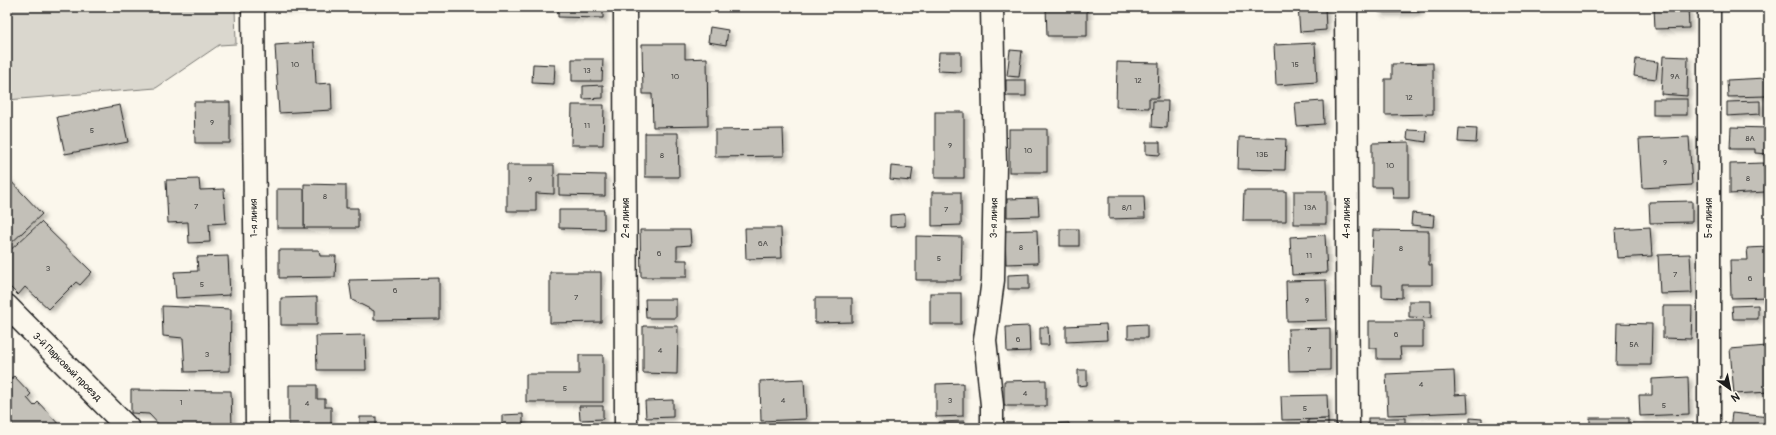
<svg xmlns="http://www.w3.org/2000/svg" width="1776" height="435" font-family="Pangolin,sans-serif">
<defs>
<filter id="shadow"><feDropShadow dx="3.5" dy="3.5" stdDeviation="2" flood-color="#0004"/></filter>
</defs>
<rect width="100%" height="100%" fill="#fbf7ec"/>
<filter id="ink" filterUnits="userSpaceOnUse"><feTurbulence type="fractalNoise" baseFrequency=".025" numOctaves="2"/><feDisplacementMap in="SourceGraphic" scale="8" xChannelSelector="R" yChannelSelector="G"/><feConvolveMatrix kernelMatrix="1 2 1 2 8 2 1 2 1" color-interpolation-filters="sRGB"/></filter>
<g filter="url(#ink)">
<path fill="#dad7ce" stroke="#7b7a75" d="M7,7h228l1,37 -17,1 -63,43 -149,12z"/>
<g fill="#c3c0b8" stroke="#1c1c1c" filter="url(#shadow)">
<path d="M282,7h38l-38,2z"/>
<path d="M558,7h45v11l-45,-1z"/>
<path d="M1046,7h41v29h-40z"/>
<path d="M1298,7h27l1,23 -26,2z"/>
<rect x="1379" y="7" width="40" height="5"/>
<path d="M1654,7h34l1,21 -34,1z"/>
<path d="M710,27l18,3 -2,15 -18,-3z"/>
<path d="M314,42l2,42 15,-1 1,27 -53,3 -4,-68z"/>
<path d="M1315,43l2,39 -41,3 -2,-40z"/>
<path d="M642,44h43v15l22,-1 1,68 -55,1 -1,-33h-9z"/>
<path d="M1010,50l12,1 -3,26 -12,-1z"/>
<path d="M939,52h22v20l-23,-1z"/>
<path d="M1663,56l25,1 -1,39 -26,-2z"/>
<path d="M572,59h31l-1,22h-30z"/>
<path d="M1636,59l22,3 -2,17 -22,-3z"/>
<path d="M1117,62l42,1 -1,35h-9v10l-33,-1z"/>
<path d="M1433,63v51l-48,1v-36h7v-15z"/>
<path d="M533,64l22,1 -1,19 -22,-1z"/>
<path d="M1766,78v18l-38,1 -1,-17z"/>
<rect x="1006" y="80" width="20" height="16"/>
<path d="M603,85v13l-20,1v-13z"/>
<rect x="1653" y="99" width="34" height="16"/>
<path d="M1153,101h15l-1,27 -15,-1z"/>
<path d="M1323,101l1,23 -27,2 -2,-23z"/>
<path d="M1760,101v13l-33,2v-14z"/>
<path d="M194,102h36v41h-35z"/>
<path d="M120,105l8,37 -63,12 -8,-37z"/>
<path d="M572,105h32l-1,40h-32z"/>
<rect x="935" y="112" width="29" height="66"/>
<path d="M1731,127l38,1v26l-14,-1v-4h-25z"/>
<path d="M1459,128l18,1 -1,14 -18,-1z"/>
<path d="M783,129l1,27 -69,1v-27z"/>
<rect x="1009" y="129" width="38" height="43"/>
<path d="M1408,130l19,1 -1,11 -19,-3z"/>
<path d="M645,133h33l1,44h-34z"/>
<path d="M1239,137l47,2 -1,31 -47,-1z"/>
<path d="M1689,137l3,48 -50,3 -3,-49z"/>
<path d="M1146,142h14v13l-14,-1z"/>
<path d="M1409,142v56h-16l-1,-11h-20v-44z"/>
<path d="M1764,163l1,29 -35,2v-30z"/>
<path d="M507,165h47v29l-18,-1v18h-29z"/>
<path d="M891,166l22,2 -2,13 -21,-2z"/>
<path d="M559,174l46,1v21l-46,-1z"/>
<path d="M7,177l35,37 -35,33z"/>
<path d="M199,179l1,11 24,-1 2,34 -17,1 1,18 -21,1 -1,-21 -20,1 -2,-43z"/>
<path d="M304,184l42,1v23h12v20h-54z"/>
<rect x="277" y="189" width="27" height="39"/>
<path d="M1244,191h42v30h-43z"/>
<rect x="1294" y="191" width="32" height="33"/>
<path d="M932,192h29v33l-29,1z"/>
<path d="M1109,196h35l1,22 -36,1z"/>
<path d="M1038,198l1,18 -32,1v-18z"/>
<path d="M1692,201v21l-42,1 -1,-21z"/>
<path d="M559,210h45v19l-45,-1z"/>
<path d="M1412,213l22,2 -1,12 -22,-2z"/>
<path d="M905,214v12l-15,1v-12z"/>
<path d="M41,222l51,50 -12,13 -4,-3 -27,27 -24,-22 -7,8 -11,-11v-20l2,-1 -2,-10z"/>
<path d="M1650,227l2,29 -35,2 -2,-29z"/>
<path d="M745,228h36l1,30 -36,1z"/>
<rect x="1060" y="229" width="19" height="17"/>
<path d="M640,230h50l1,15 -14,1v14h10v17h-46z"/>
<path d="M1037,230l1,33 -32,1 -1,-33z"/>
<path d="M1373,230l56,1v34h3v20h-30v13l-20,-1v-12h-11z"/>
<path d="M1325,235l2,38 -35,2 -2,-38z"/>
<path d="M916,236l46,1 -1,43h-45z"/>
<path d="M1769,247v50l-38,1 -1,-38h18l-1,-12z"/>
<path d="M279,250h40l1,6h16l-1,21 -56,1z"/>
<path d="M1690,254l2,39 -32,1 -2,-39z"/>
<path d="M228,256l2,39 -54,3 -2,-26 24,-1 -1,-14z"/>
<path d="M550,272h51v50l-51,1z"/>
<path d="M1029,274v15h-21v-14z"/>
<path d="M439,278v41l-65,1v-9l-22,-11 -3,-20z"/>
<path d="M1326,280l1,40 -40,1 -1,-40z"/>
<rect x="930" y="293" width="31" height="31"/>
<path d="M317,297v28h-36v-27z"/>
<path d="M815,298h37v24l-37,1z"/>
<path d="M645,299h31v19h-30z"/>
<path d="M1409,301h22v17l-22,-1z"/>
<path d="M1758,305v14h-25l-1,-13z"/>
<path d="M162,306l69,3 -1,62 -45,1 -2,-34 -20,-2z"/>
<path d="M1663,306h29l-1,33 -28,-1z"/>
<path d="M1369,321h54v26h-23l1,12h-24v-11h-8z"/>
<path d="M1617,323l35,1 -1,41h-35z"/>
<path d="M1106,324l1,16 -41,2v-16z"/>
<path d="M1147,324v14h-19v-13z"/>
<path d="M643,326h35l-1,48 -34,-1z"/>
<path d="M1029,326l1,25 -23,1 -1,-25z"/>
<path d="M1040,327h8l1,18h-9z"/>
<path d="M1330,328v42l-41,1 -1,-42z"/>
<path d="M365,335l1,35h-49l-1,-34z"/>
<path d="M1767,346l2,46 -35,2 -4,-45z"/>
<path d="M579,355h24v47h-77v-28h53z"/>
<path d="M1078,370h9v15l-9,1z"/>
<path d="M1454,371l1,24 12,-1 1,18 -80,3 -2,-41z"/>
<path d="M7,376l3,3 4,-3 17,18 -4,4 7,8 4,-4 24,26h-55z"/>
<path d="M1688,377l1,37 -49,2 -1,-21h13v-16z"/>
<path d="M804,379l2,40 -45,2 -1,-40z"/>
<path d="M1046,380v26h-42v-25z"/>
<path d="M963,383v33l-27,1v-33z"/>
<path d="M289,385h28v14h8v8h6v19h-42z"/>
<path d="M131,390l100,1 1,37h-70l-13,-14 -18,-1z"/>
<path d="M1327,395l1,24 -46,1 -1,-24z"/>
<path d="M673,400v17l-27,1 -1,-17z"/>
<path d="M579,406h24v13l-23,1z"/>
<path d="M1732,413l37,4v11h-39z"/>
<path d="M523,414v14h-21v-13z"/>
<rect x="360" y="417" width="16" height="11"/>
<rect x="1368" y="418" width="37" height="10"/>
<path d="M1470,418l12,1v9h-12z"/>
<rect x="1590" y="418" width="39" height="10"/>
<path d="M1328,419v9h-53l33,-2v-6z"/>
<path d="M965,421v7h-25l-1,-6z"/>
<path d="M1069,423v5h-63v-2z"/>
<path d="M1266,423v5h-23v-4z"/>
<path d="M604,426v2h-28v-1z"/>
<path d="M680,426v2h-35v-1z"/>
</g>
<g fill="none" stroke-linecap="round" stroke-linejoin="round">
<defs>
<g id="minor">
<path d="M253,7l4,421"/>
<path d="M625,7l1,421"/>
<path d="M1346,7l2,421"/>
<path d="M7,306l121,122"/>
<path d="M992,428v-23l-7,-65 8,-60 2,-115 -3,-158"/>
<path d="M1709,428v-421"/>
</g>
</defs>
<use href="#minor" stroke="#1c1c1c" stroke-width="25"/>
<use href="#minor" stroke="#fbf7ec" stroke-width="22"/>
</g>
</g>
<g text-anchor="middle" dominant-baseline="central" stroke-width="4" stroke-linejoin="round" paint-order="stroke">
<g font-size="8" fill="#464543">
<text x="295" y="64">10</text>
<text x="1295" y="64">15</text>
<text x="587" y="70">13</text>
<text x="675" y="76">10</text>
<text x="1675" y="76">9А</text>
<text x="1138" y="80">12</text>
<text x="1409" y="97">12</text>
<text x="212" y="122">9</text>
<text x="587" y="125">11</text>
<text x="92" y="130">5</text>
<text x="1750" y="138">8А</text>
<text x="950" y="145">9</text>
<text x="1028" y="150">10</text>
<text x="1262" y="154">13Б</text>
<text x="662" y="155">8</text>
<text x="1665" y="162">9</text>
<text x="1390" y="165">10</text>
<text x="1748" y="178">8</text>
<text x="530" y="179">9</text>
<text x="325" y="196">8</text>
<text x="196" y="206">7</text>
<text x="1127" y="207">8/1</text>
<text x="1310" y="207">13А</text>
<text x="946" y="209">7</text>
<text x="763" y="243">6А</text>
<text x="1021" y="247">8</text>
<text x="1401" y="248">8</text>
<text x="659" y="253">6</text>
<text x="1309" y="255">11</text>
<text x="939" y="258">5</text>
<text x="48" y="268">3</text>
<text x="1675" y="274">7</text>
<text x="1750" y="278">6</text>
<text x="202" y="284">5</text>
<text x="395" y="290">6</text>
<text x="576" y="297">7</text>
<text x="1307" y="300">9</text>
<text x="1396" y="334">6</text>
<text x="1018" y="339">6</text>
<text x="1634" y="344">5А</text>
<text x="1309" y="349">7</text>
<text x="660" y="350">4</text>
<text x="207" y="354">3</text>
<text x="1421" y="384">4</text>
<text x="565" y="388">5</text>
<text x="1025" y="393">4</text>
<text x="783" y="400">4</text>
<text x="950" y="400">3</text>
<text x="181" y="402">1</text>
<text x="307" y="403">4</text>
<text x="1664" y="405">5</text>
<text x="1305" y="408">5</text>
</g>
<g font-size="10" fill="#1c1c1c" stroke="#fbf7ec">
<text transform="translate(254 218) rotate(-91)">1-я линия</text>
<text transform="translate(626 218) rotate(-90)">2-я линия</text>
<text transform="translate(994 218) rotate(-89)">3-я линия</text>
<text transform="translate(1347 218) rotate(-90)">4-я линия</text>
<text transform="translate(1709 218) rotate(-90)">5-я линия</text>
<text transform="translate(67 367) rotate(45)">3-й Парковый проезд</text>
</g>
</g>
<rect width="1776" height="435" fill="none" stroke="#fbf7ec" stroke-width="24"/>
<rect x="12" y="12" width="1752" height="411" fill="none" stroke="#1c1c1c" stroke-width="1.5" filter="url(#ink)"/>
<g transform="translate(1730 389) rotate(147)" stroke="#fbf7ec" stroke-width="3" paint-order="stroke">
<path d="M0-3L7 15L0 10L-7 15Z" fill="#1c1c1c"/>
<text y="-6" font-size="11" font-weight="bold" text-anchor="middle" fill="#1c1c1c">N</text>
</g>
</svg>
